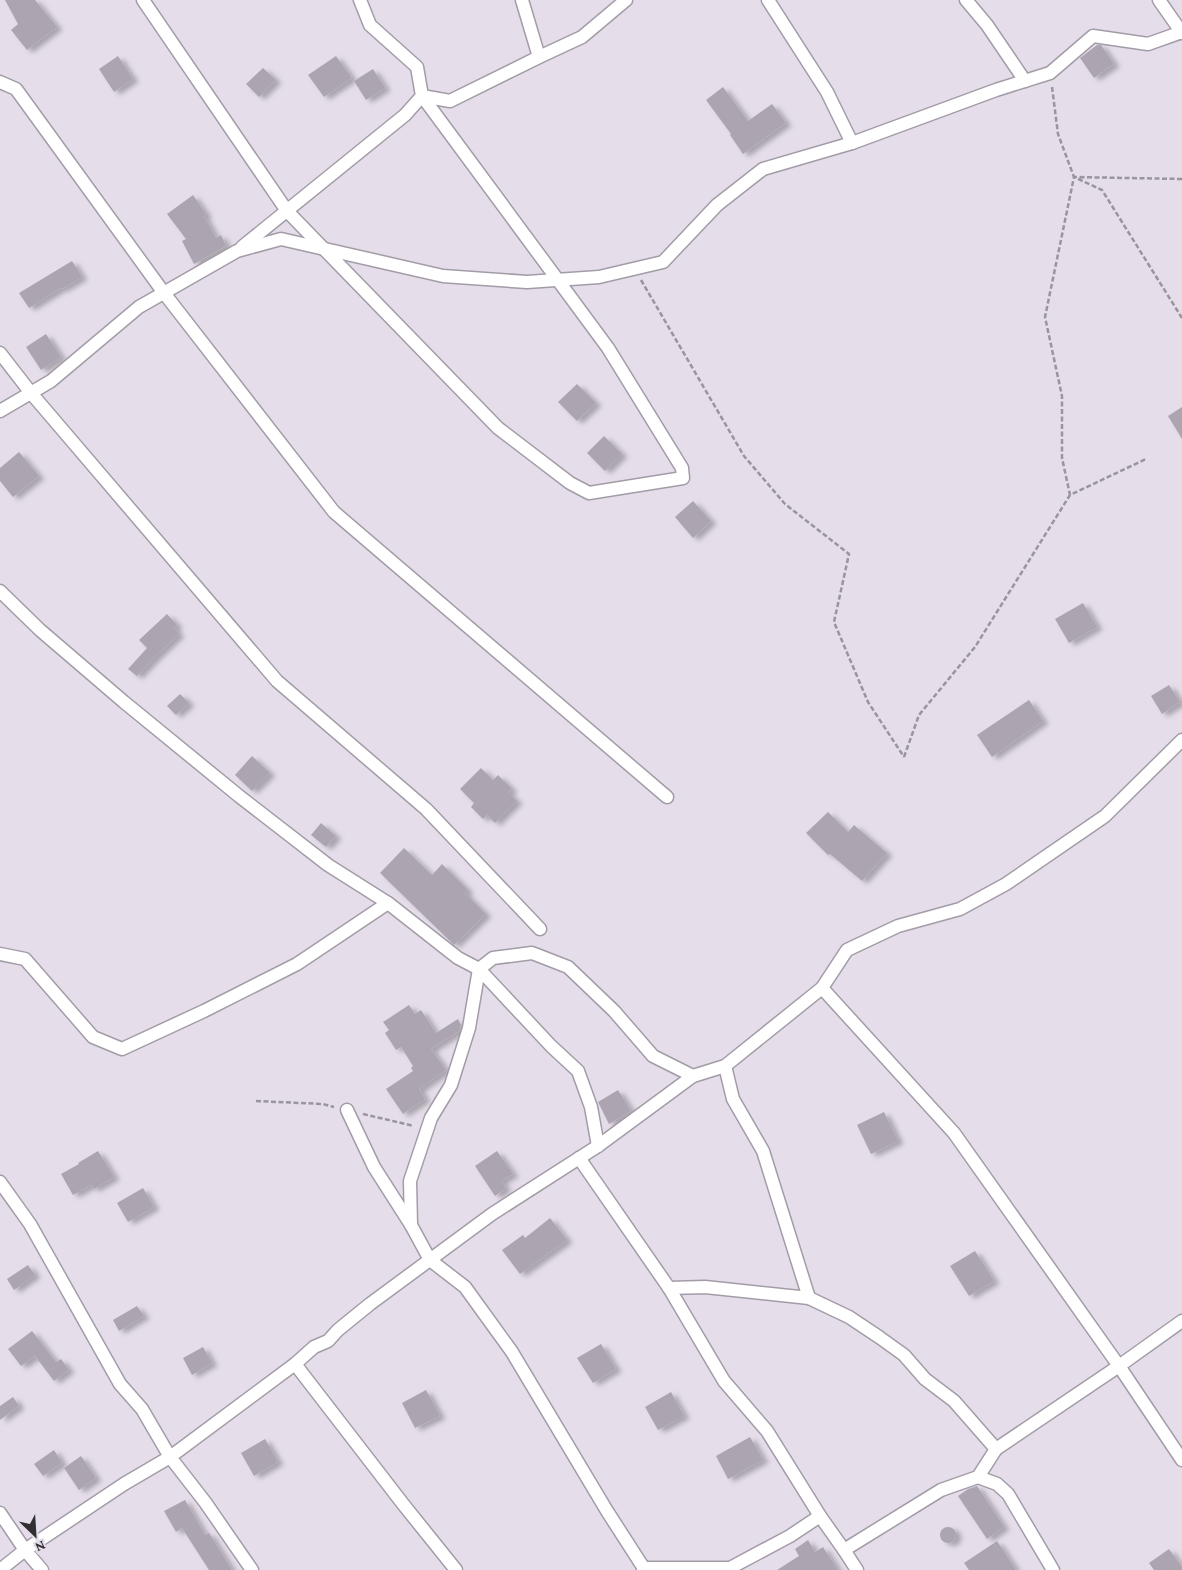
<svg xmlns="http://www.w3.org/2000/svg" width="1182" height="1570" font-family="'Crimson Pro',serif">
<defs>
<filter id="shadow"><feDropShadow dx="5.5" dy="3" stdDeviation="2.5" flood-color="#0004"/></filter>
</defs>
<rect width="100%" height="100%" fill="#e5deea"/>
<g fill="#aca4b0" filter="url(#shadow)">
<path d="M5,0h30l22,27 -30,23 -16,-20 7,-6z"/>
<path d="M1097,45h4l13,19 -20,14 -14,-20z"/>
<path d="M118,56l15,23 -19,13 -15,-23z"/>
<path d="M336,56l16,22 -28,19 -16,-22z"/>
<path d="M263,68l13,12 -17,17 -13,-13z"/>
<path d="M373,69l12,19 -19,12 -12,-19z"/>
<path d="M723,87l25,34 24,-17 14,19 -43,31 -13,-19 1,-1 -25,-34z"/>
<path d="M193,195l13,19 -2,2 12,22 5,-3 5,11 -32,18 -12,-23 4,-2 -19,-25z"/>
<path d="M72,261l10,16 -20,12 -1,-1 -32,20 -10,-15z"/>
<path d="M46,334l15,23 -20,13 -15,-23z"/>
<path d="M577,384l19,19 -19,18 -19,-19z"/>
<path d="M1182,407v32l-14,-23z"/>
<path d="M604,436l18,18 -17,17 -18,-18z"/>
<path d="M19,452l20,24 -26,21 -13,-16v-13z"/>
<path d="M693,501l18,20 -18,17 -18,-21z"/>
<path d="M1083,603l14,24 -28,16 -14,-24z"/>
<path d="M167,614l10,11 -3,3 5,6 -24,23 -18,19 -9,-7 19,-21 -8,-8z"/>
<path d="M1169,685l11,17 -18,12 -11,-18z"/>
<path d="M180,694l9,9 -13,12 -9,-9z"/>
<path d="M1029,700l14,21 -51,36 -15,-22z"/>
<path d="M252,756l18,17 -18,18 -17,-16z"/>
<path d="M481,768l12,12 5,-5 14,14 -4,3 9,9 -22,22 -8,-8 -4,4 -12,-12 3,-4 -14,-14z"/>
<path d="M828,812l20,20 6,-7 33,28 -25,28 -32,-27 -2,1 -22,-22z"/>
<path d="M321,823l15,13 -10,11 -15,-12z"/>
<path d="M404,848l28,27 10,-11 26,26 -3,3 21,21 -32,31 -74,-72z"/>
<path d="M409,1005l6,9 6,-4 15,23 22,-14 3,6 -2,6 -28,18 15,21 -27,19 6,10 -22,15 -17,-25 27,-18 -2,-3 2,-2 -12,-19 -5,3 -11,-17 4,-3 -6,-8z"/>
<path d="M618,1090l13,21 -22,13 -11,-22z"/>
<path d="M884,1112l14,29 -27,13 -14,-29z"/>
<path d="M98,1151l16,26 -20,12 -3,-4 -18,10 -12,-21 18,-10 -1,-1z"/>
<path d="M497,1151l16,23 -12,7 5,7 -11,8 -20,-30z"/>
<path d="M143,1188l11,19 -26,15 -11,-19z"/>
<path d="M550,1218l17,22 -47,34 -18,-24 21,-15 2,3z"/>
<path d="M975,1251l19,30 -25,15 -19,-30z"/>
<path d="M28,1265l7,10 -21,15 -7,-11z"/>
<path d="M137,1306l7,10 -25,15 -6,-11z"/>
<path d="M32,1331l24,31 5,-3 8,11 -15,11 -19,-25 -14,10 -13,-17z"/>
<path d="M601,1344l15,25 -23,14 -16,-25z"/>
<path d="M203,1347l9,16 -20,12 -9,-17z"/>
<path d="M426,1390l14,26 -25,12 -13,-25z"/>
<path d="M671,1392l13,24 -26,14 -13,-23z"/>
<path d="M13,1397l6,9 -19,14v-14z"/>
<path d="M750,1437l13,23 -35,19 -12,-23z"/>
<path d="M265,1439l13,23 -24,14 -13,-23z"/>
<path d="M54,1450l8,13 -19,13 -9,-12z"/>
<path d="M81,1456l15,22 -17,12 -15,-22z"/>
<path d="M977,1486l27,41 -17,12 -29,-43 10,-7z"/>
<path d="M185,1500l20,35 4,-2 23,37h-23l-27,-42 -6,4 -12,-21z"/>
<circle cx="948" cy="1535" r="8"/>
<path d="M808,1540l7,12 8,-5 15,23h-61l22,-14 -4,-7z"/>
<path d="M997,1541l19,29h-47l-5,-7z"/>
<path d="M1169,1549l13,18v3h-28l-5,-7z"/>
</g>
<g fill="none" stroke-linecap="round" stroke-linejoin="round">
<defs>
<g id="minor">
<path d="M143,0l144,211 211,217 72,55 19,10 94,-15 -1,-10 -74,-120 -186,-252 28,5 89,-44 43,-20 44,-37"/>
<path d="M522,0l17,57"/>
<path d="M768,0l59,92 25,51"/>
<path d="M966,0l21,25 38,56"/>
<path d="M1159,0l23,33"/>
<path d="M0,82l16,7 148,204 170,219 333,285"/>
<path d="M242,247l163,-132 17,-19 -5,-29 -47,-42 -10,-25"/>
<path d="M0,353l31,40 246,288 149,128 114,120"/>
<path d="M0,411l51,-30 88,-74 98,-56 44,-12 162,37 84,6 72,-5 64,-15 54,-57 46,-36 89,-26 144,-53 54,-17 43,-37 55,8 34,-12"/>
<path d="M0,591l40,39 84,72 115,94 89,69 60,38 70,55 21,11 72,77 27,25 13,36 7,39"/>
<path d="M0,954l25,5 68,78 29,12 82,-38 93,-47 91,-61"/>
<path d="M822,988l132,145 165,233 63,94"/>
<path d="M725,1066l8,33 30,52 46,147"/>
<path d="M347,1110l27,57 37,58"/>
<path d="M579,1158l90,130 55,93 43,50 53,85"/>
<path d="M0,1182l30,42 90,160 22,25 28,48 35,45 47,68"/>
<path d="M669,1288l36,-1 104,11 40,19 30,20 25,18 21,24 29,22 42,48 -18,28"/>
<path d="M295,1364l108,140 53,66"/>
<path d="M996,1449l123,-83 63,-45"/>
<path d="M0,1513l25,37 17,20"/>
<path d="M844,1550l13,20"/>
<path d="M643,1568h87l60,-32 30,-20 24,34 97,-60 37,-13 19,7 11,10 45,76"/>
<path d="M0,1570l25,-20 99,-66 46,-27 125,-93 19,-17 14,-6 10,-11 32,-26 122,-90 106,-68 95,-70 32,-10 97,-78 25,-38 51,-24 62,-17 46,-25 99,-68 77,-76"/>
<path d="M645,1570l-38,-59 -95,-159 -47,-65 -35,-27 -19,-35 -1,-44 21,-63 20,-33 18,-57 10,-59 14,-11 39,-5 36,14 46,44 39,45 40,20"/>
</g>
</defs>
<use href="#minor" stroke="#a39ca7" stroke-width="15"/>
<g stroke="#99949d" stroke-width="2.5" stroke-dasharray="5 2.5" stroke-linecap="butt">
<path d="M1052,87l6,47 16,43 -29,140 17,79v62l8,37"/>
<path d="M1182,179l-108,-2 28,13 80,128"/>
<path d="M641,280l103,176 41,48 64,50 -15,68 34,80 36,55"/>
<path d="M904,757l15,-42 56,-68 95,-152 76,-36"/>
<path d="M256,1101l67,3 11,3"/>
<path d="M363,1114l51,12"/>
</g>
<use href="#minor" stroke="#fff" stroke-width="12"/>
</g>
<g transform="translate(35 1535) rotate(155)" stroke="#e5deea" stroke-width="4" paint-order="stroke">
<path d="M0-4L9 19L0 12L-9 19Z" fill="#322f33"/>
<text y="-8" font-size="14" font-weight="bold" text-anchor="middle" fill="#322f33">N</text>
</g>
</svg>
